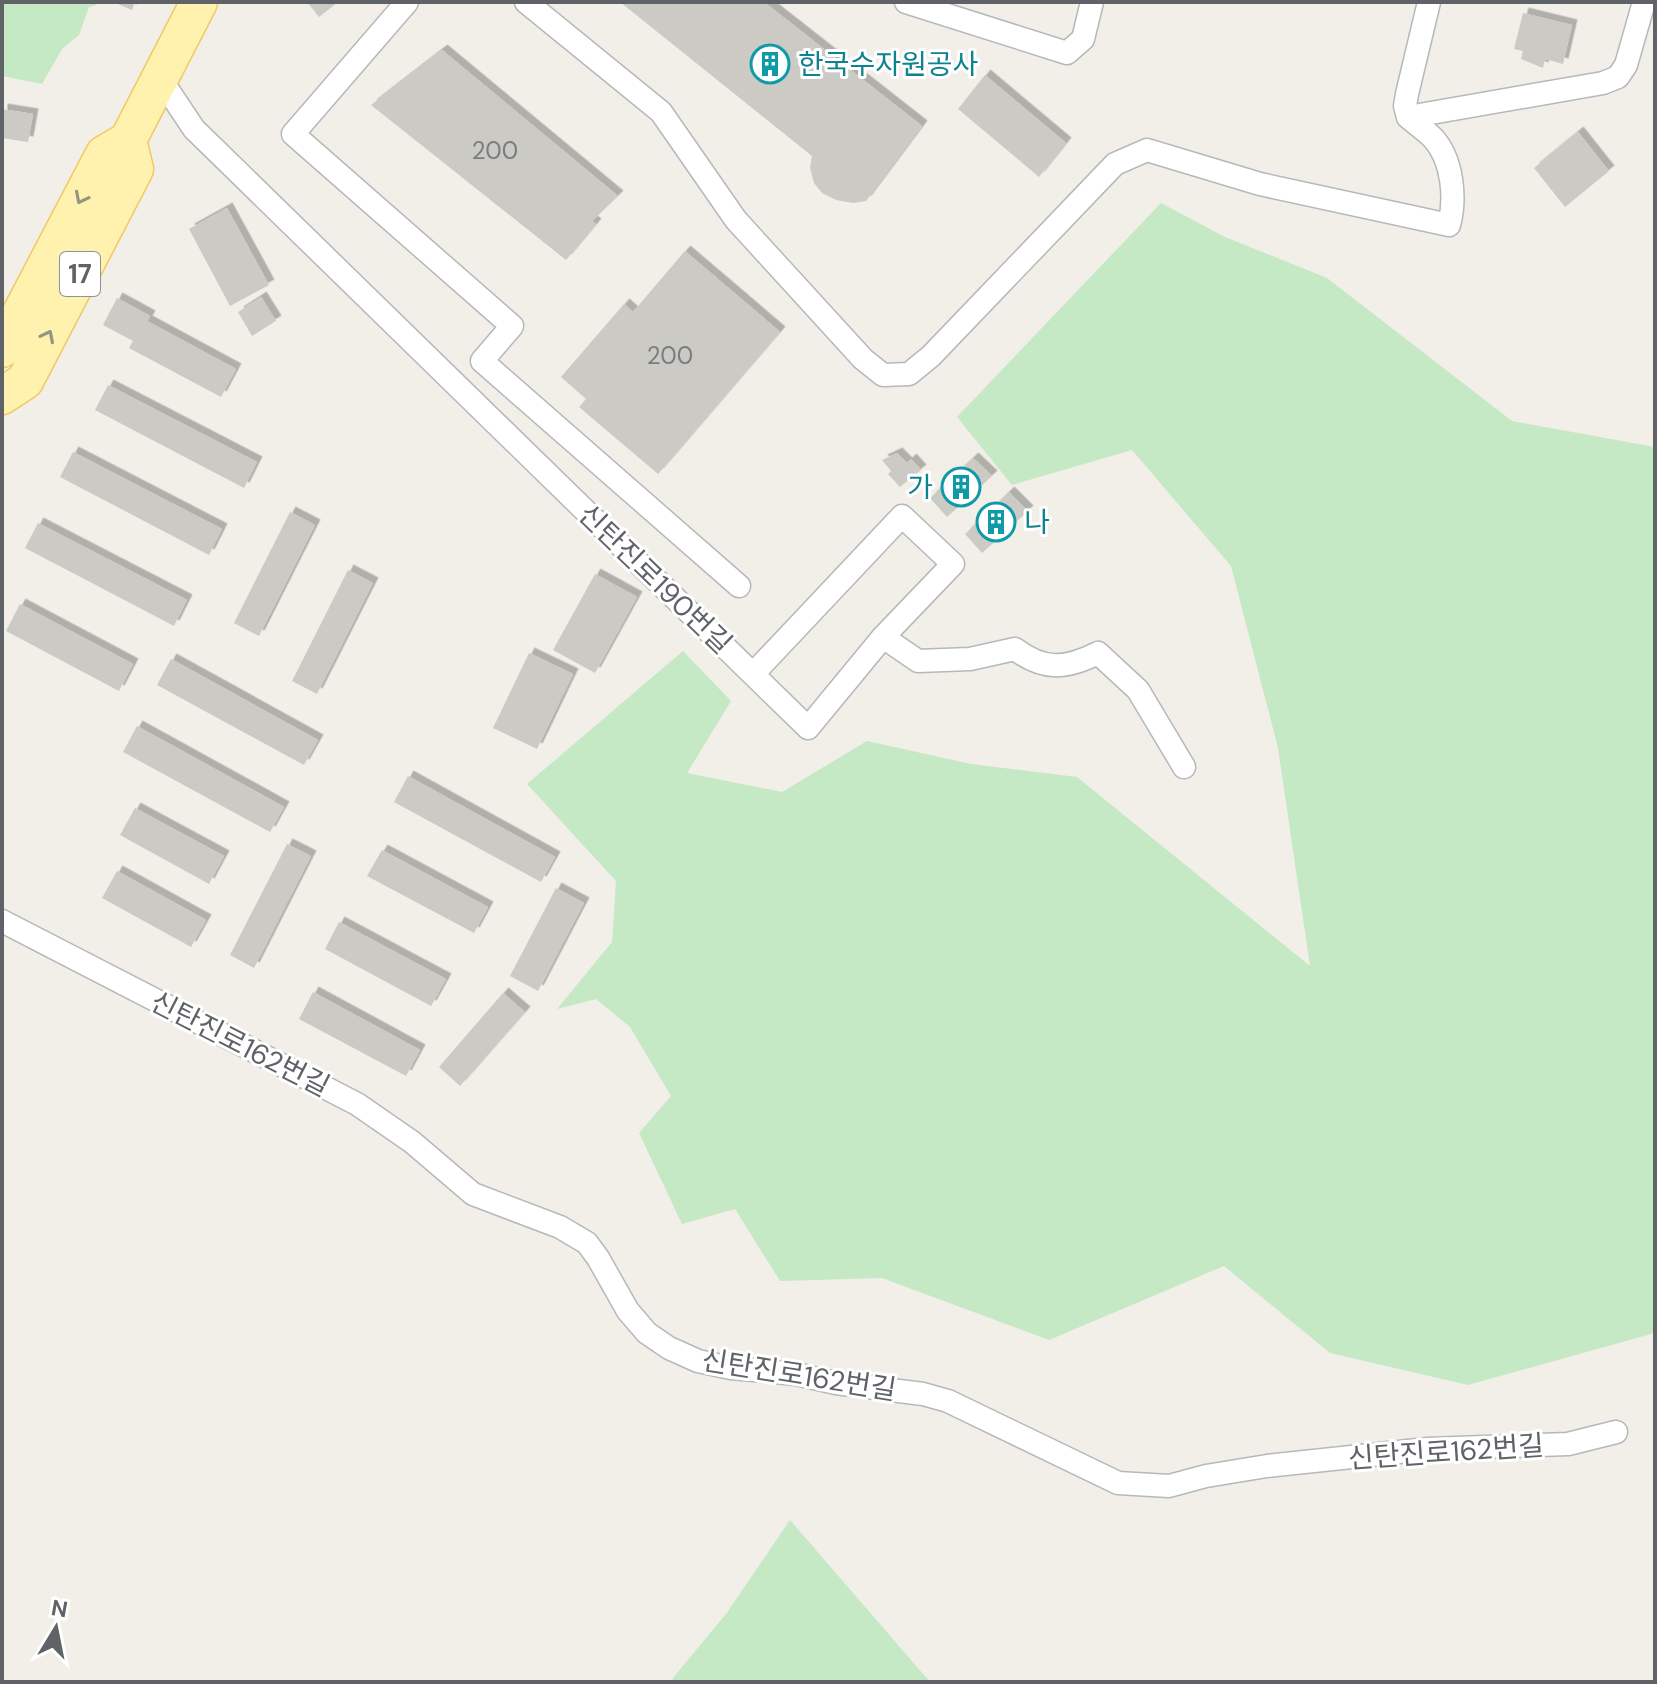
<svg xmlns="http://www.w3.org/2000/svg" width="1657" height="1684" font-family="'DM Sans','Noto Sans KR',sans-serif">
<defs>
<filter id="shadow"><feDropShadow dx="5.5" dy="-5.5" stdDeviation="0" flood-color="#0004"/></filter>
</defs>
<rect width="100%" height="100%" fill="#f1efe8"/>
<g fill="#c5e8c5">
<path d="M2,2h94v3l-7,2 -10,28 -17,14 -20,35 -40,-8z"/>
<path d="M1161,203l64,34 102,41 185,143 143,26v884l-4,3 -183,51 -138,-32 -106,-87 -175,74 -167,-62 -102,3 -45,-72 -53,15 -43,-91 32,-37 -41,-69 -34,-28 -39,10 55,-67 4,-61 -89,-97 156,-133 48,50 -44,72 95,19 85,-51 104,23 106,13 233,189 -32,-218 -47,-182 -99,-116 -120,35 -55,-68z"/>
<path d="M790,1520l140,162h-253l-5,-3 54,-65z"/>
</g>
<g fill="#cccac5" filter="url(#shadow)">
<path d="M113,2h22l-3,8z"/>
<path d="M307,2h31l-19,15z"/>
<path d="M620,2h144l158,124 -56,75 -13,2 -17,-3 -14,-7 -8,-10 -4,-15 2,-12z"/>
<path d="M1523,13l49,12 -9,39 -18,-5 -2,9 -22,-9 2,-8 -9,-2z"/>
<path d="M442,50l176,146 -26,25 4,3 -30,36 -195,-155z"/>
<path d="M985,75l81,68 -27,34 -81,-68z"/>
<path d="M2,109l31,5 -5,28 -26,-4z"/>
<path d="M1578,132l31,39 -44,36 -31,-39z"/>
<path d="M227,208l42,77 -39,21 -41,-77z"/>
<path d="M685,251l95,81 -122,142 -79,-67 7,-8 -25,-22 63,-73 9,8z"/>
<path d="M261,297l15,24 -24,15 -14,-24z"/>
<path d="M117,298l33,18 -3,5 89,48 -15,28 -92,-49 4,-7 -30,-16z"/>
<path d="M108,385l149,77 -13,26 -149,-78z"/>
<path d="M73,452l149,77 -13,26 -149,-78z"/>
<path d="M897,453l10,10 4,-4 10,11 -21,17 -12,-13 3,-3 -9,-11z"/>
<path d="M973,458l19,18 -45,41 -17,-19z"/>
<path d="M1009,492l19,19 -46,42 -17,-19z"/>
<path d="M290,512l25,13 -56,111 -25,-13z"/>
<path d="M38,523l149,77 -13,26 -149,-78z"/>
<path d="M348,570l25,13 -56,111 -25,-13z"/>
<path d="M595,574l42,23 -42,76 -42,-23z"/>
<path d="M20,604l113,60 -14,27 -113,-60z"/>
<path d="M529,653l44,21 -36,75 -44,-21z"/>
<path d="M171,659l147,81 -14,25 -147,-80z"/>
<path d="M137,726l147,81 -14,25 -147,-80z"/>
<path d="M408,776l147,81 -14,25 -147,-80z"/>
<path d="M135,808l89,48 -15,28 -89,-49z"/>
<path d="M287,844l24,12 -57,112 -24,-13z"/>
<path d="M382,850l106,57 -14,26 -107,-57z"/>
<path d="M117,871l89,49 -15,27 -89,-49z"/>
<path d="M556,888l28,15 -46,88 -28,-15z"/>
<path d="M339,922l107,57 -15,27 -106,-57z"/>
<path d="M313,992l107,58 -14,26 -107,-57z"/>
<path d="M503,993l22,19 -65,74 -21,-19z"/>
</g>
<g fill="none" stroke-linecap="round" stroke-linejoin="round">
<defs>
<g id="street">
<path d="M407,2l-114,132 219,192 -30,35 257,225"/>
<path d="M526,2l135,110 75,108 127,139 20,16 26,-1 22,-18 184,-192 32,-14 113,34 189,41c7,-26 4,-65 -16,-87 -7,-7 -17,-14 -25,-21"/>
<path d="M906,2l161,51 16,-14 9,-37"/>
<path d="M1429,2l-22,92 -2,12 3,11 195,-34 15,-6 8,-12 18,-63"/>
<path d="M160,78l34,51 614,599 75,-91 35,24 52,-2 45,-10c29,22 51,20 83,4l40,37 46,77"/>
<path d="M753,674l149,-158 51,48 -70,73"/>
<path d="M2,921l355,183 55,38 61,52 87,33 27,16 11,15 30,53 19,22 22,15 29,13 33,7 65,6 40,9 87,11 25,7 170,82 51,3 37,-10 61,-10 160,-17 141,-5 48,-12"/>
</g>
<g id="primary">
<path d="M2,349l102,-195 24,-14 71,-138"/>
<path d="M2,396l23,-15 110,-212 -7,-29"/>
</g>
</defs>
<use href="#street" stroke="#b5b8bc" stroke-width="25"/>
<use href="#primary" stroke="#f2c960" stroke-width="39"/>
<use href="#street" stroke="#fff" stroke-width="22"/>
<use href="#primary" stroke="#fff2af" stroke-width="36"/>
</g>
<defs><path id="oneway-chevron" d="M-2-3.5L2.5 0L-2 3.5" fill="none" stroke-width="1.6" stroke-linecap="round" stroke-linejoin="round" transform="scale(2)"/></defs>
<g stroke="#979581">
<use href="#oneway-chevron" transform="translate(81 198) rotate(117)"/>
<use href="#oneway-chevron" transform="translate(48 336) rotate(-63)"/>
</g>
<defs>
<symbol id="building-ring" viewBox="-11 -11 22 22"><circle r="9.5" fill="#fff" stroke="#0f9aa8" stroke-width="1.5"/><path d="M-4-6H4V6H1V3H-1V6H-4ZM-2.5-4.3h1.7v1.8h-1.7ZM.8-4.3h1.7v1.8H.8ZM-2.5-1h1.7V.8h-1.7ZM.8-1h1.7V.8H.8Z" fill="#0f9aa8"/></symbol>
</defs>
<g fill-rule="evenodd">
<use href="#building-ring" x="748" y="42" width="44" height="44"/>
<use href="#building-ring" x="939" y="465" width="44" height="44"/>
<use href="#building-ring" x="974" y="500" width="44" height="44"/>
</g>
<g text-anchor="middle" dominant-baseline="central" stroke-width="6" stroke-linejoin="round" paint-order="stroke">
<g font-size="24" fill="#7a7d7f">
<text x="495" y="150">200</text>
<text x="670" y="355">200</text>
</g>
<rect fill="#fff" stroke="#8f9295" stroke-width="2" x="60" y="252" width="40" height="44" rx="6"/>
<g font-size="26" font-weight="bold" fill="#5f6368">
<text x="80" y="274">17</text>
</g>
<g font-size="28" fill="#0d838f" stroke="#fff" text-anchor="start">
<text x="798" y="64">한국수자원공사</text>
<text x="933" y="487" text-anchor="end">가</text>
<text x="1024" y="522">나</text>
</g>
<g font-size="28" fill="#5f6368" stroke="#fff">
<text transform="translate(655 579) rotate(44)">신탄진로190번길</text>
<text transform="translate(240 1044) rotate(27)">신탄진로162번길</text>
<text transform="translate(799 1375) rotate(9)">신탄진로162번길</text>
<text transform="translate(1446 1452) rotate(-4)">신탄진로162번길</text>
</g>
</g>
<rect width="1657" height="1684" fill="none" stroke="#5f6368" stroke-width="8"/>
<g transform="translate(56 1628) rotate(10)" stroke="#ffffff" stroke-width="6" paint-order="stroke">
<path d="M0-6L14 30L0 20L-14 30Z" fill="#5f6368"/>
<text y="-12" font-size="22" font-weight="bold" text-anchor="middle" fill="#5f6368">N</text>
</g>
</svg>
